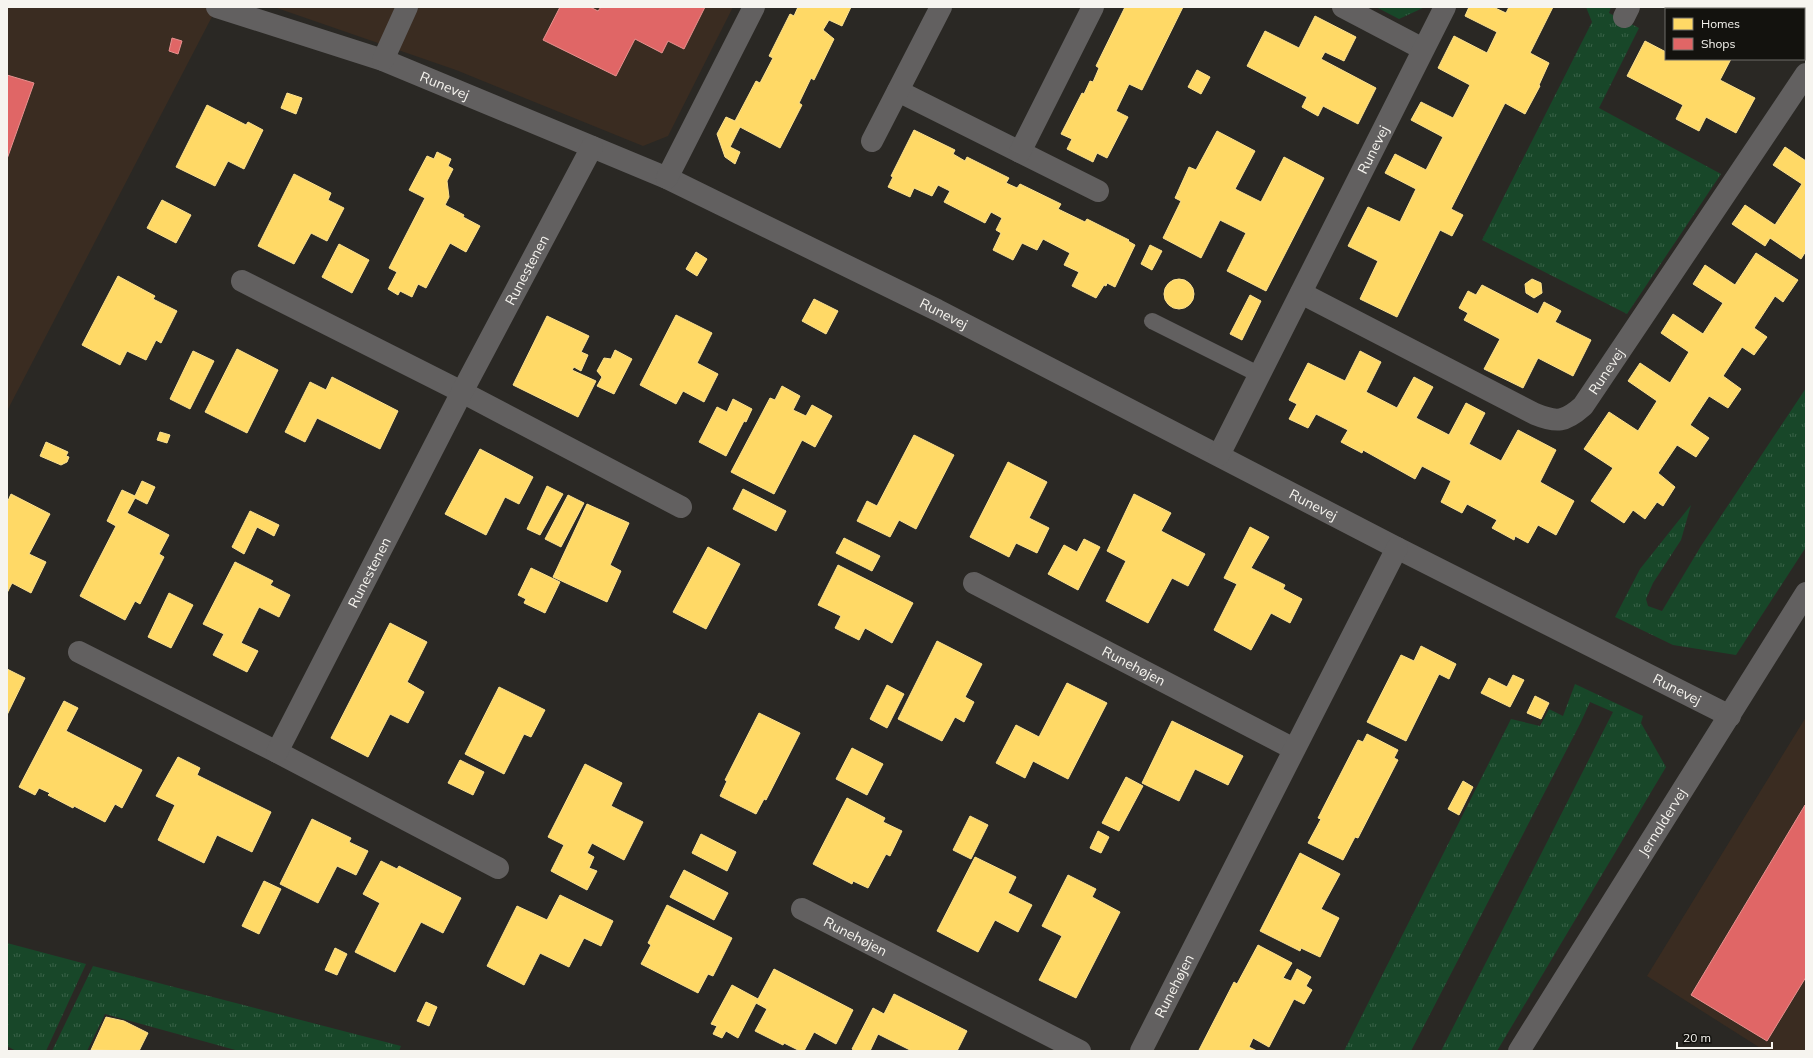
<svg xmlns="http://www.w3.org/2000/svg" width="1813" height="1058" font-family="Mulish,sans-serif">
<defs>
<pattern id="grass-tufts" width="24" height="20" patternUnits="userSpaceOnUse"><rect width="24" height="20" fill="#184729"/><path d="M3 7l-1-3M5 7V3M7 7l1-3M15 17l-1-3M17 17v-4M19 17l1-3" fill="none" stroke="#3a6248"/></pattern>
</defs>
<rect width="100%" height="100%" fill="#2a2824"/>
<g fill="#3a2c21">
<path d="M7,7h210l-210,404z"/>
<path d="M274,7h459l-65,129 -25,10 -187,-76z"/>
<path d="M1806,717v334h-41l-118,-75z"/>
</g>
<g fill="url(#grass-tufts)">
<path d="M1376,7h49l-26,12z"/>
<path d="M1586,7h25l-2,6 30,15 -40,80 122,66 -94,140 -145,-74 110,-218z"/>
<path d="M1806,388v159l-70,108 -63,-10 -58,-28 25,-48 51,-64 -10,35 -28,43 -7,16 2,7 14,5 39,-65z"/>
<path d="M1575,684l68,32 -2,7 25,44 -169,284h-56l172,-339 -23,-10 -10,22 -169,327h-67l167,-332 29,7 9,-17 14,7z"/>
<path d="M7,943l79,21 -40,87h-30l-9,-5z"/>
<path d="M93,966l308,80 -2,5h-160l-134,-37 -18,37h-35z"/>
</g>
<g fill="#ffd966" stroke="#fce18f">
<path d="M798,7h53l-9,19 -13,-6 -6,10 11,9 -20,41 -3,-2 -12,25 3,2 -22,43 -40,-21 -10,20 10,5 -5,12 -10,-7 -8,-23 9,-17 9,4 21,-40 4,2 13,-25 -4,-2 21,-42 4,2z"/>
<path d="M1125,7h58l-41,83 -13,-6 -13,27 12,6 -21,41 -10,-5 -4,9 -26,-13 5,-10 -11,-5 21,-41 2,1 6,-13 3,1 6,-14 -3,-2z"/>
<path d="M1469,7h24l13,6 3,-6h44l-23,46 19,10 -10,22 1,1 -15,28 -20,-11 -54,106 12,6 -11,21 -12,-6 -43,87 -37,-18 18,-38 -30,-15 20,-39 32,15 16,-33 -31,-16 10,-19 31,16 17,-33 -32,-17 10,-18 32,16 17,-33 -32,-17 16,-32 33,17 10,-21 -32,-16z"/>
<path d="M1743,7h31l-1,2h-26z"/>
<path d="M1315,16l41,21 -12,24 -19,-9 -4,7 55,29 -18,36 -35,-18 -5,10 -16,-9 5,-10 -60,-31 18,-35 34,17z"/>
<path d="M1645,41l21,11v7h65l-11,21 35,18 -19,35 -30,-16 -7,14 -23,-12 7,-14 -56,-29z"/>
<path d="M1197,70l13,7 -9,17 -13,-7z"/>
<path d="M287,93l15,5 -6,16 -15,-6z"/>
<path d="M207,105l39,20 2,-3 15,8 -19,39 -16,-8 -13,25 -39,-19z"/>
<path d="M914,130l41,20 -2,4 12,7 2,-4 42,21 -3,5 11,5 3,-4 41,20 -3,5 27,13 2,-3 42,21 -1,1 7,4 -20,42 -8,-4 -1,3 -2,-1 -8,13 -24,-12 7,-14 -15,-7 6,-12 -27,-14 -6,11 -15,-7 -9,17 -20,-10 8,-17 -5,-3 6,-12 -11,-6 -6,11 -41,-21 6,-11 -12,-6 -6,11 -18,-8 -4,9 -22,-10 5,-10 -2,-1z"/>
<path d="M1217,131l38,20 -20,38 26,13 23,-45 40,21 -58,113 -39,-20 19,-38 -26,-13 -19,38 -38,-20 18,-37 -6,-3 14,-31 7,3z"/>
<path d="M1785,147l21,14v90l-5,8 -31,-21 -5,8 -33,-22 13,-19 30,20 27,-41 -29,-19z"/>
<path d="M437,152l14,7 -3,7 5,3 -6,12 2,16 -4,8 19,10 -1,2 17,9 -14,26 -16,-9 -24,45 -8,-4 -6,13 -12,-6 -2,4 -10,-6 9,-17 -8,-4 36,-70 -16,-8 18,-34 7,3z"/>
<path d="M294,174l37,19 -3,7 16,8 -17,33 -16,-8 -17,31 -36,-18z"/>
<path d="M162,200l29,15 -15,28 -29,-15z"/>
<path d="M339,244l30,16 -17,33 -30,-16z"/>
<path d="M1150,245l12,6 -10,19 -11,-6z"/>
<path d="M696,252l11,7 -10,17 -11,-7z"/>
<path d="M1756,253l42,27 -15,22 -8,-6 -21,32 13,9 -13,18 -12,-8 -19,29 18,13 -13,19 -19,-12 -19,29 19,13 -13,19 -19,-12 -19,28 17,14 -12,19 -6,-4 -12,17 -12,-9 -9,13 -33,-22 22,-33 -29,-19 25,-37 29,19 19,-30 -29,-20 12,-18 30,20 19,-31 -28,-19 12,-19 30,20 20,-31 -30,-19 12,-19 30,20z"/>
<path d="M118,276l37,20 -2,3 24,12 -16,32 -5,-3 -10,20 -19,-9 -7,14 -38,-20z"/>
<path d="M1532,279l9,4 1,10 -8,5 -8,-5 -1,-9z"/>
<circle cx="1179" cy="294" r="15"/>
<path d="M1482,285l56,29 6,-12 17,9 -6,11 36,18 -18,36 -35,-18 -15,30 -39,-19 16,-30 -36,-19 4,-7 -9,-5 9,-17 8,4z"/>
<path d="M1250,295l11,6 -19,39 -12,-6z"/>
<path d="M814,299l24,12 -12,23 -24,-13z"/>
<path d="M676,315l36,18 -15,30 21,11 -14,28 -21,-11 -7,13 -36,-19z"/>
<path d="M547,316l42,20 -8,16 7,3 -7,16 -7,-4 -2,3 24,11 -18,36 -65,-32z"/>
<path d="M237,349l41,21 -31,63 -42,-21z"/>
<path d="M615,350l17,9 -18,35 -17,-8 5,-9 -5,-6 7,-13 7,1z"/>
<path d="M193,351l21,10 -24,48 -20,-10z"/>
<path d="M1360,351l21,11 -15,30 31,16 17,-31 19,10 -17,31 33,17 17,-32 19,10 -16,31 32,17 17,-31 38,20 -16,32 34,19 -18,34 -18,-10 -10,18 -13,-7 -1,4 -22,-12 5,-8 -30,-16 -5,9 -21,-11 10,-21 -29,-15 -7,13 -52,-29 -1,3 -21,-11 7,-12 -32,-16 -8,14 -19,-9 8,-15 -8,-4 19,-37 37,18z"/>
<path d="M332,377l66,34 -18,38 -63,-31 -12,24 -20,-10 25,-50 16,8z"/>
<path d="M782,386l18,10 -7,14 13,6 6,-11 20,11 -17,31 -13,-7 -28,54 -43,-22 39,-74 5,2z"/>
<path d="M733,399l19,10 -6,13 -2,-1 -18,35 -27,-14 18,-35 10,5z"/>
<path d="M160,432l10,3 -3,8 -10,-3z"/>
<path d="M914,435l40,20 -38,74 -17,-9 -9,17 -33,-16 10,-20 10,5z"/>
<path d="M46,442l22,10 -2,4 3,1 -2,5 -6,3 -21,-9z"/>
<path d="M480,449l53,28 -14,27 -14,-7 -19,38 -41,-21z"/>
<path d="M1008,462l39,20 -18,36 20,10 -12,25 -21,-10 -7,14 -39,-20z"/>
<path d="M142,481l13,6 -8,17 -12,-6 -8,15 42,22 -10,19 5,3 -24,47 -5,-3 -10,19 -45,-24 36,-70 -9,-5 15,-31 13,6z"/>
<path d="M547,486l16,8 -23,41 -13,-6z"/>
<path d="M743,489l43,22 -10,20 -43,-22z"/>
<path d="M11,494l39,20 -21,40 17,8 -15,31 -19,-10 -5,10v-90z"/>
<path d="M1134,494l37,19 -10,18 44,23 -17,32 -16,-8 -24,45 -42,-22 20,-40 -19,-10z"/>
<path d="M568,495l16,8 -23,44 -16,-8z"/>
<path d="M587,504l42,19 -19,42 11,6 -14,31 -54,-25z"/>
<path d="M250,511l29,14 -5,11 -17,-9 -13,27 -12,-7z"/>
<path d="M1250,527l19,10 -18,31 34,17 -2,4 19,10 -12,24 -19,-10 -20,37 -37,-20 23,-46 -13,-6z"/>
<path d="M844,538l36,18 -8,15 -36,-18z"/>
<path d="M1084,539l16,8 -22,43 -30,-16 16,-29 13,7z"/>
<path d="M708,547l32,17 -34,65 -33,-17z"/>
<path d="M235,562l38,19 -3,4 20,10 -11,22 -20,-10 -18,36 17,8 -11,21 -34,-17 11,-21 -21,-10z"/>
<path d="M838,565l75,38 -21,40 -27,-15 -6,12 -24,-12 6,-12 -23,-11z"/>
<path d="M531,568l29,14 -15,31 -21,-10 2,-4 -8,-4z"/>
<path d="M169,593l24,12 -22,43 -23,-11z"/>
<path d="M390,623l37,19 -20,40 17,10 -16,31 -18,-9 -22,43 -37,-19z"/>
<path d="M937,641l45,23 -17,33 9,5 -10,20 -9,-5 -13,24 -44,-22z"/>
<path d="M1421,646l35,18 -7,15 -10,-5 -33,67 -39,-19 34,-67 13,6z"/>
<path d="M7,669l18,9 -18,37z"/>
<path d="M1513,675l11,5 -14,27 -29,-14 8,-15 18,9z"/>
<path d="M1067,683l40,20 -39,76 -35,-18 -8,17 -29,-15 20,-38 23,12z"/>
<path d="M887,685l17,9 -17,34 -17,-9z"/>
<path d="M499,687l46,23 -14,27 -7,-3 -20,40 -39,-20z"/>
<path d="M1535,696l14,7 -8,16 -14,-6z"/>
<path d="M64,701l14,7 -12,23 76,39 -20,38 -7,-4 -10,18 -31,-16 -1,2 -25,-13 2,-2 -11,-5 -4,7 -16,-8z"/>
<path d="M759,713l41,20 -34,67 -2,-1 -8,15 -36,-18 7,-15 -2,-1z"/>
<path d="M1172,721l71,35 -15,29 -33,-16 -16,32 -37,-18z"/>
<path d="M1367,734l31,16 -4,8 4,2 -40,78 -3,-1 -12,23 -35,-17 13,-24 -3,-1 40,-78 5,2z"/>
<path d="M852,748l31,16 -16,31 -31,-16z"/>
<path d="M178,757l22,11 -3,7 74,37 -19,40 -35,-17 -13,28 -46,-23 17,-35 -19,-9z"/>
<path d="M460,760l24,12 -11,23 -25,-12z"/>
<path d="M585,764l37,19 -11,23 32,16 -19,38 -32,-17 -5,10 7,4 -5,11 8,3 -10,19 -36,-19 13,-26 -16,-8z"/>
<path d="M1126,777l17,9 -24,45 -17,-8z"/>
<path d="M1463,781l10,6 -14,28 -11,-6z"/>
<path d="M847,798l38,20 -2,4 19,9 -12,25 -4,-2 -18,34 -15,-7 -1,3 -39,-20z"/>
<path d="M970,816l18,9 -17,34 -18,-9z"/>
<path d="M312,819l39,19 -2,4 19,9 -12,24 -19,-9 -19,37 -38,-19z"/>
<path d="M1098,831l11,6 -8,16 -11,-5z"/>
<path d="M701,834l35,18 -9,19 -35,-18z"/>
<path d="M1300,853l40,21 -19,35 18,9 -19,39 -19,-9 -1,3 -40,-20z"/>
<path d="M975,857l41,20 -8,16 24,12 -14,27 -23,-12 -17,32 -41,-21z"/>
<path d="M381,861l16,8 2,-3 62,32 -18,35 -22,-11 -26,50 -40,-20 25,-49 -17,-9z"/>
<path d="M684,870l44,23 -14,27 -44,-23z"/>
<path d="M1068,875l28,14 -4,8 28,15 -44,86 -37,-18 23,-44 -20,-10z"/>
<path d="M264,881l17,8 -22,45 -17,-8z"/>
<path d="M560,895l53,26 -12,25 -17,-8 -15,29 -29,-14 -16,32 -37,-19 30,-60 30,14z"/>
<path d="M667,905l65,33 -19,38 -5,-2 -10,19 -57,-29 10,-19 -3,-2z"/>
<path d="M1258,945l34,18 -9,15 8,3 6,-12 14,8 -5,9 6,4 -8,14 -10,-5 -25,48 -16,-9 -4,9 8,4h-55l-3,-1 35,-68 3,2z"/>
<path d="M335,948l12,6 -10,21 -12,-5z"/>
<path d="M774,969l79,41 -17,34 -22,-12 -10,19h-4l-16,-8 -1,2 -28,-14 12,-22 -11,-6 -18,35 -12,-7 -4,7 -9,-4 4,-8 -6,-2 21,-39 26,14z"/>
<path d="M894,994l73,37 -10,20h-45l-34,-17 -8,17h-15l-3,-2 21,-41 11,6z"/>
<path d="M426,1002l11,5 -8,19 -12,-5z"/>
<path d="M106,1017l18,4 24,12 -9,18 -48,-1z"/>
</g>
<g fill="#e06666" stroke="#e7918f">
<path d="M560,7h30l8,4 3,-4h104l-21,42 -16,-8 -6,12 -27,-14 -19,37 -73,-36z"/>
<path d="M172,38l10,3 -4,13 -9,-3z"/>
<path d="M7,75l27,8 -27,76z"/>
<path d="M1805,805l1,172 -39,64 -76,-46z"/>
</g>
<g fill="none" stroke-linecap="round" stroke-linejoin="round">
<path stroke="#626060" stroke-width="16" d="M1152,321l108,54"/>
<g stroke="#626060" stroke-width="22">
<path id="s1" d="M217,7l166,53 284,118 270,132 460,238 333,168"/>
<path d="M1343,7l80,42"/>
<path d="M1696,7l4,2"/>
<path d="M1624,17l5,-10"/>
<path d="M383,60l24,-53"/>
<path d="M898,91l200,100"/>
<path d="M872,141l69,-134"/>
<path d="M1020,152l73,-145"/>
<path d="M667,178l87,-171"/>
<path d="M242,281l220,111 219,115"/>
<path id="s2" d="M1301,293l234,121c22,9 30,8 48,-8l223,-332"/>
<path id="s3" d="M1219,455l226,-448"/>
<path id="s4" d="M974,583l320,166"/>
<path d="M79,652l198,100 221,116"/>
<path id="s5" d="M277,752l185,-360 130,-245"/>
<path id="s6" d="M802,909l278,142"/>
<path id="s7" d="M1141,1051l256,-503"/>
</g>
<path stroke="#626060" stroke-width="22" id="s8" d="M1519,1051l287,-458"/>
</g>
<g text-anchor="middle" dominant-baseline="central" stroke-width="4" stroke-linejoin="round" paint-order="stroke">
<g font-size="14" fill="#f6f4ef" stroke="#13120e">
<text stroke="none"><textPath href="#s1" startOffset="241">Runevej</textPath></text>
<text stroke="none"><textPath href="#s3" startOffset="342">Runevej</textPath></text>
<text stroke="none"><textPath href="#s5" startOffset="543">Runestenen</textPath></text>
<text stroke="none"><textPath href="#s1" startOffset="790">Runevej</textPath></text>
<text stroke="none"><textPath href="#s2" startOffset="358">Runevej</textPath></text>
<text stroke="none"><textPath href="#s1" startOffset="1206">Runevej</textPath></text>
<text stroke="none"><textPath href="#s5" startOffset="202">Runestenen</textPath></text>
<text stroke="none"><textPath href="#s4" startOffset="180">Runehøjen</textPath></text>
<text stroke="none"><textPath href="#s1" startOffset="1614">Runevej</textPath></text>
<text stroke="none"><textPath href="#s8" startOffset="270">Jernaldervej</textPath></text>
<text stroke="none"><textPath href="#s6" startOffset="60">Runehøjen</textPath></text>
<text stroke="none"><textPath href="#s7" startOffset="73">Runehøjen</textPath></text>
</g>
</g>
<rect width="1813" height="1058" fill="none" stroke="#f6f4ef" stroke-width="16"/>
<rect x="1665" y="8" width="140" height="52" fill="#13120e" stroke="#6e6c68"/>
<rect x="1673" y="18" width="20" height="12" fill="#ffd966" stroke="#6e6c68"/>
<text x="1701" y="28" font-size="12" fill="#f6f4ef">Homes</text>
<rect x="1673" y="38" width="20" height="12" fill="#e06666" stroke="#6e6c68"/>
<text x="1701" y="48" font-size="12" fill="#f6f4ef">Shops</text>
<path d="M1677 1042v6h95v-6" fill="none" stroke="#f6f4ef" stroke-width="2"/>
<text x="1683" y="1042" font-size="12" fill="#f6f4ef" stroke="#13120e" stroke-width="3" paint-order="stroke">20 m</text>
</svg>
